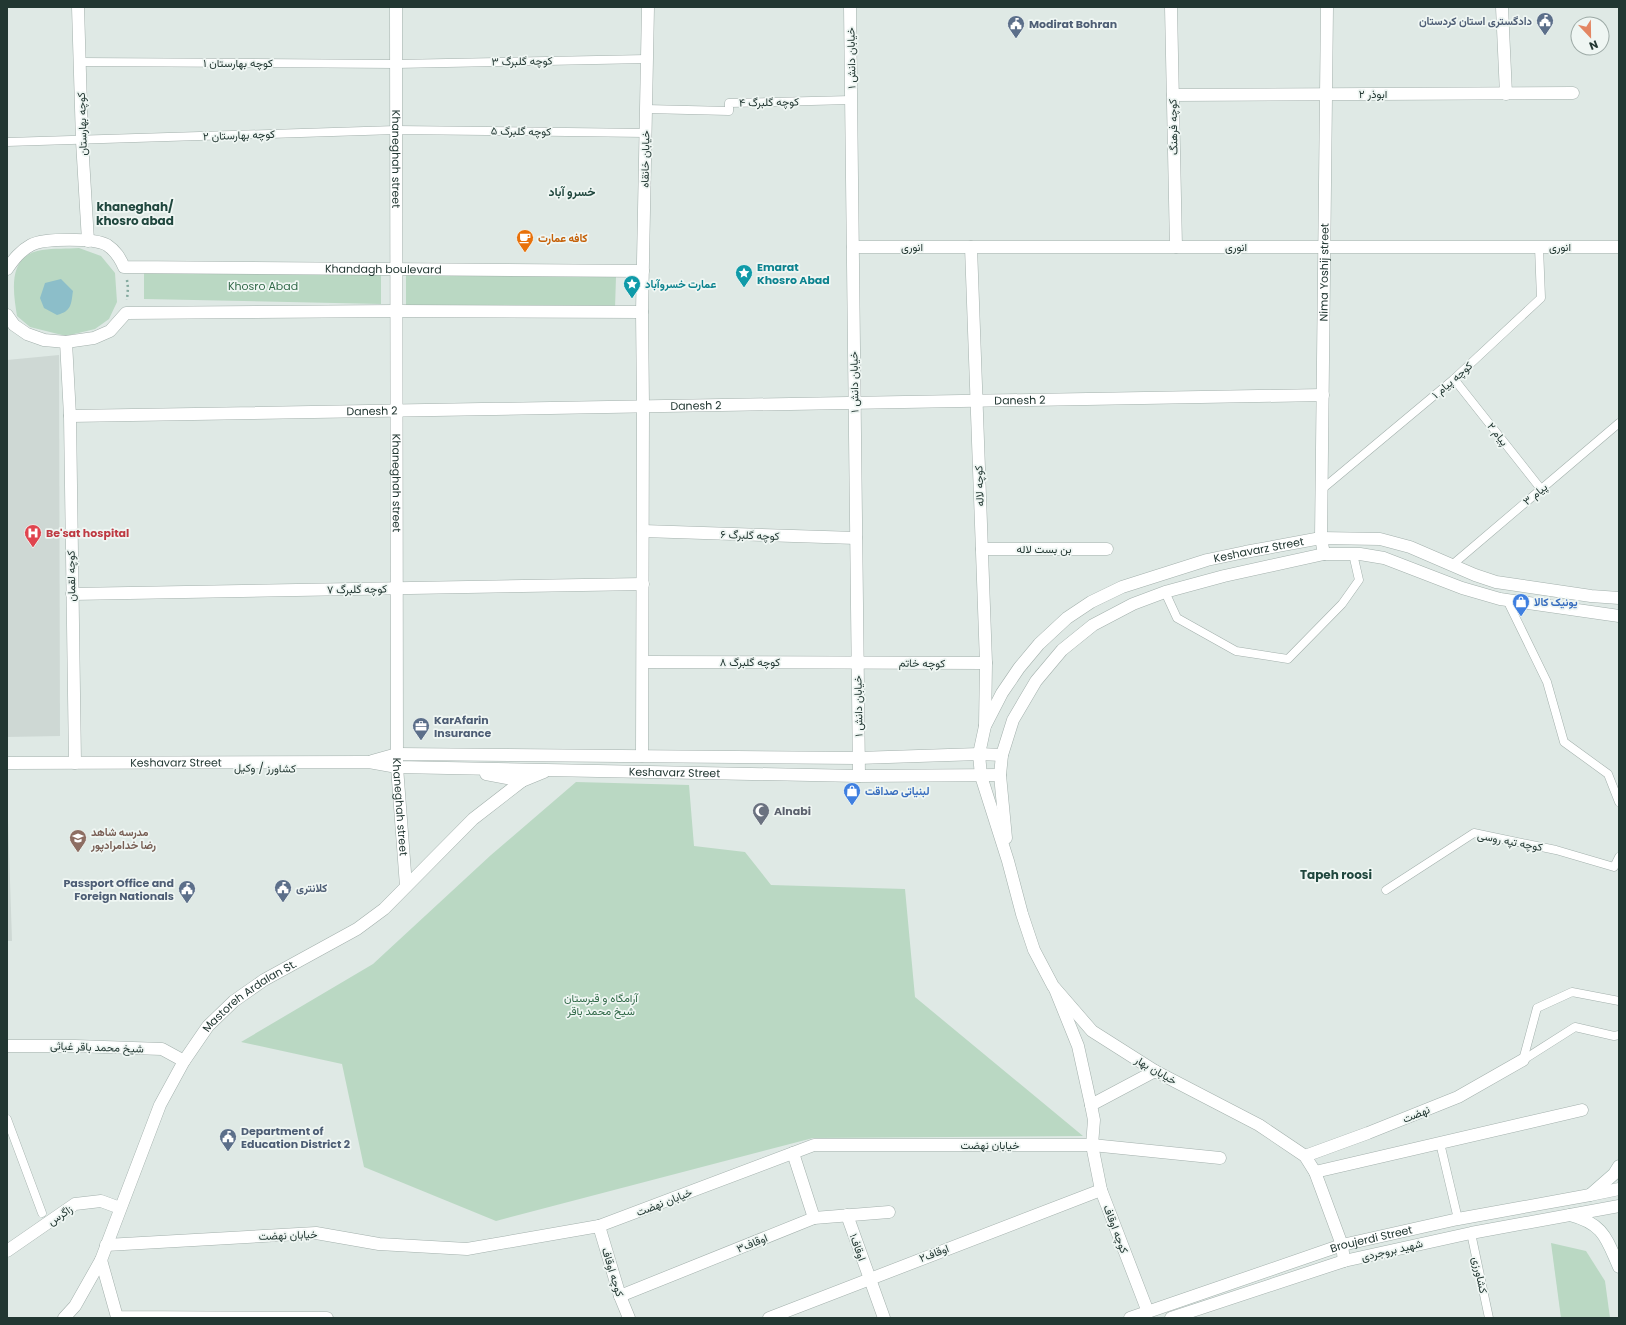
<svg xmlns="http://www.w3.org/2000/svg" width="1626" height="1325" font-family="Poppins,Vazirmatn,sans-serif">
<rect width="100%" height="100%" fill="#dfe9e5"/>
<g fill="#ced8d4">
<path d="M59,355l1,381 -53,1v-377z"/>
<path d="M7,790l5,151h-5z"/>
</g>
<g fill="#bad8c3">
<path d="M79,248l22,8 14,17 2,29 -8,17 -14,10 -29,7 -36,-9 -13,-11c-4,-25 -10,-61 25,-66 12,-2 25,-1 37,-2z"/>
<path d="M144,268l237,5v31l-237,-5z"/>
<path d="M406,274l210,3 -1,31 -209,-3z"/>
<path d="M576,782l113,3 5,61 51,6 26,33 134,4 10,108 168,139 -270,2 -317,83 -132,-54 -22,-103 -101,-22 132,-78 118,-109z"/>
<path d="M1551,1243l35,8 19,30 5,37h-49z"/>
</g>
<path fill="#8cbec9" d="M61,279l12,12c-2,13 -1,20 -16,24l-13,-7 -4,-10 5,-15z"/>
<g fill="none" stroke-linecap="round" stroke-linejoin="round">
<defs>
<g id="service">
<path d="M80,62l316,2 251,-5"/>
<path d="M646,109l83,2v-8l122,-3"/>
<path d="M7,142l389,-12 250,3"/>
<path d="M1454,379l87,110"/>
<path d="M1321,490l133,-111 87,-81 -2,-51"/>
<path d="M1452,565l167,-142"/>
<path d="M1165,592l12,26 59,33 52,8 54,-55 17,-24 -6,-26"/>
<path d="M1507,600l40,82 17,60 44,32 11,28"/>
<path d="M1386,890l88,-57 82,17 58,17 5,-10"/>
<path d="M1523,1060l14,-52 35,-16 47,9"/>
<path d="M1523,1060l52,-33 39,9 5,-1"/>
<path d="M7,1119l35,94"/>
<path d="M1440,1143l18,76"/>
<path d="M1471,1233l18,85"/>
</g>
<g id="minor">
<path d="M78,7l4,134 6,100"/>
<path id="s1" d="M396,7l1,760 9,119"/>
<path d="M850,7l9,769"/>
<path d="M1171,7l5,240"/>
<path d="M1502,7l4,87"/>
<path d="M1173,95l400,-2"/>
<path d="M853,247h766"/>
<path d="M971,247l15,416 -1,63"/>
<path id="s2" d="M7,269c7,-10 13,-18 24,-24 13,-7 64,-7 76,0 9,6 13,13 17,22l519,4"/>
<path d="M7,315l7,10 13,9 17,6 22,2 28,-4 16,-7 16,-18 270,-2 246,1"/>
<path d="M66,342l4,74 5,347"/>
<path id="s3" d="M70,416l1253,-21"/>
<path d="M643,531l213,7"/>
<path d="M982,549h125"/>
<path id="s4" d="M1324,554l-3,-16 6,-531"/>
<path d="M72,594l571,-10"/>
<path d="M643,662l343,1"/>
<path d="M642,756l1,-350 -1,-94 6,-305"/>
<path d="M1055,989l23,57 13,59 3,15 -2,25 9,45 47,122"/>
<path d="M7,1046h68l87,3 22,12"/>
<path d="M1091,1105l64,-34"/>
<path d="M793,1153l21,65"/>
<path d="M1305,1156l63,-23 90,-36 65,-37"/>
<path d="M1315,1172l267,-62"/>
<path d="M847,1215l37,103"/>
<path d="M599,1226l21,70 9,22"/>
<path d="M106,1245l210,-12 63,11 88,5 132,-23 215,-81h278l128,13"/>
<path d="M7,1251l68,-47 26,-3 19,7"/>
<path d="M101,1260l16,57 210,1"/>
<path d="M620,1296l194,-78 75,-6"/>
<path d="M769,1318l332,-128"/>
</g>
<g id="tertiary">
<path d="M372,761l25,-7 461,4 121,-4 23,1"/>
<path id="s5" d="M7,763l362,-1 28,5 462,9 141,-1"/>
<path d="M486,774l36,7"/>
<path d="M1006,838l-6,-63 2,-20 11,-35 23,-39 26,-31 31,-25 40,-21 32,-12 59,-16 100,-22h36l24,4 78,30 38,11 119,17"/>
<path id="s6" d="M1344,1261l-2,-16 -27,-73 -10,-16 -46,-31 -104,-54 -63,-40 -39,-45 -19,-36 -12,-36 -14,-53 -27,-85 -2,-22 6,-28 17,-33 17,-25 20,-24 28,-26 24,-16 31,-15 85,-27 38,-8 76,-14 59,1 30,8 65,28 21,7 95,14 28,2"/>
<path id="s7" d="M64,1318l11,-12 26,-46 59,-155 24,-44 24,-35 26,-25 30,-21 93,-51 27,-20 89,-90 49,-38 22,-9"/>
<path id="s8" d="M1130,1318l212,-73 116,-26 132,-24 29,-6"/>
<path d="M1171,1318l173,-57 127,-28 148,-27"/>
</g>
<g id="secondary">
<path d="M1590,1195l24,-21 5,-8"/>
<path d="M1570,1215c34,9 36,23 49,52"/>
</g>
</defs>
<use href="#service" stroke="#a3b0ac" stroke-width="9"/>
<use href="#minor" stroke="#a3b0ac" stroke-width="13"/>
<use href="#tertiary" stroke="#a3b0ac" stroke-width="13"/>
<use href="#secondary" stroke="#a0b3ad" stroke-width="13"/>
<path stroke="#83a99e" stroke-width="2.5" stroke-dasharray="2 3" stroke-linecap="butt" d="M127,280l1,8 -1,12"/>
<use href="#service" stroke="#fff" stroke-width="8"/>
<use href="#minor" stroke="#fff" stroke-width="12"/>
<use href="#tertiary" stroke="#fff" stroke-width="12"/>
<use href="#secondary" stroke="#fff" stroke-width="12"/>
</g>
<defs>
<symbol id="civic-pin" viewBox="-11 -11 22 30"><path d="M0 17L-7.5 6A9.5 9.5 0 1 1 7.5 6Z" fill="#5c6f8a" stroke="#eff6f3"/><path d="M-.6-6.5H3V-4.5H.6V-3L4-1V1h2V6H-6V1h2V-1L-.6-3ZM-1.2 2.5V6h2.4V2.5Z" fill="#fff"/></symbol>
<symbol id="cafe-pin" viewBox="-11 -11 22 30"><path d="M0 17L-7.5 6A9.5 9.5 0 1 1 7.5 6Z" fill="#e8710a" stroke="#eff6f3"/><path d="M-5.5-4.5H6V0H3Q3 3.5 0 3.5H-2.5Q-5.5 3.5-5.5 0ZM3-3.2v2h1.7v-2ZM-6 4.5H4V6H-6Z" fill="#fff"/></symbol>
<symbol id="sight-pin" viewBox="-11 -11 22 30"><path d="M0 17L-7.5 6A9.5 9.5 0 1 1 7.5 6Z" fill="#0f9aa8" stroke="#eff6f3"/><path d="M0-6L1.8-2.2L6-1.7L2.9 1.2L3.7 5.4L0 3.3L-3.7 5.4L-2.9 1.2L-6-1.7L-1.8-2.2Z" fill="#fff"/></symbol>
<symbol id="hospital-pin" viewBox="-11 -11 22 30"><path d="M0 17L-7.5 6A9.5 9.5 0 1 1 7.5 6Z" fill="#e0444e" stroke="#eff6f3"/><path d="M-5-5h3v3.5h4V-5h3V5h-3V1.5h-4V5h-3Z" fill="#fff"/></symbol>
<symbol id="shop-pin" viewBox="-11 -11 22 30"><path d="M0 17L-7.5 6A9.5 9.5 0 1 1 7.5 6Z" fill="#3f7fe0" stroke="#eff6f3"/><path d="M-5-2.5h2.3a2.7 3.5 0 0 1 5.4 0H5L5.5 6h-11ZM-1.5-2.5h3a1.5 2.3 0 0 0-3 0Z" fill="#fff"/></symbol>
<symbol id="office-pin" viewBox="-11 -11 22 30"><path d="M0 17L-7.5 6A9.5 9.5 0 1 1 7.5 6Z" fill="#5c6f8a" stroke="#eff6f3"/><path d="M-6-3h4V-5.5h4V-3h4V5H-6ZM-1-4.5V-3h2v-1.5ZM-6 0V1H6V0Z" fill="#fff"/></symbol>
<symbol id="mosque-pin" viewBox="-11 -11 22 30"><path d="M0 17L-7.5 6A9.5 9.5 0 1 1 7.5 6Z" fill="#6b7280" stroke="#eff6f3"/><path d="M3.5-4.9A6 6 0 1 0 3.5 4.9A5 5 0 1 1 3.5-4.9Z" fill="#fff"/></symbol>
<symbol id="school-pin" viewBox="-11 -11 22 30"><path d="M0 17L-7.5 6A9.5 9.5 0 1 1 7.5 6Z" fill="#8d6e63" stroke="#eff6f3"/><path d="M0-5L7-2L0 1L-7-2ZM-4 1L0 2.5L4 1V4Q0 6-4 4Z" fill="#fff"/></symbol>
</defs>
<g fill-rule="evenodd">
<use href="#civic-pin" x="1535" y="11" width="20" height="27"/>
<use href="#civic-pin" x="1006" y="14" width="20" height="27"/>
<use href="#cafe-pin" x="515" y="228" width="20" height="27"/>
<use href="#sight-pin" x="734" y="263" width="20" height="27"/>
<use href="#sight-pin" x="622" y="274" width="20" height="27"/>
<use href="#hospital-pin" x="23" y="523" width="20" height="27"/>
<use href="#shop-pin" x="1511" y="592" width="20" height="27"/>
<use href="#office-pin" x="411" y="716" width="20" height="27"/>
<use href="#shop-pin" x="842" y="781" width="20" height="27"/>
<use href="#mosque-pin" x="751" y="801" width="20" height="27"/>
<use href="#school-pin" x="68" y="828" width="20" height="27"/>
<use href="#civic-pin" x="273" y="878" width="20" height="27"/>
<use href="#civic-pin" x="177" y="879" width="20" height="27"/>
<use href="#civic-pin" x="218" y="1127" width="20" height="27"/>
</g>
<g text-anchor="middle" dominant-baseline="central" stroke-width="3.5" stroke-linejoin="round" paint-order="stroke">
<g font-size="11" font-weight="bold" fill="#4e5e75" stroke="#eff6f3" text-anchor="start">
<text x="1532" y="21" text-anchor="end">دادگستری استان کردستان</text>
<text x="1029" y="24">Modirat Bohran</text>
<text x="434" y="720">KarAfarin<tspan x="434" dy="13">Insurance</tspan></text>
<text x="174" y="883" text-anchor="end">Passport Office and<tspan x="174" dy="13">Foreign Nationals</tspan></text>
<text x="296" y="888">کلانتری</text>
<text x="241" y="1131">Department of<tspan x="241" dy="13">Education District 2</tspan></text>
</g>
<g font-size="11" fill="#223732" stroke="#eff6f3">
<text transform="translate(851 58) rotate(-91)">خیابان دانش ۱</text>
<text transform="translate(522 61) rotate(-1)">کوچه گلبرگ ۳</text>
<text x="238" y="63">کوچه بهارستان ۱</text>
<text x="1373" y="94">ابوذر ۲</text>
<text transform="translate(769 102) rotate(-1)">کوچه گلبرگ ۴</text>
<text transform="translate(82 124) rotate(-92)">کوچه بهارستان</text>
<text transform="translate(1173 127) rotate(-91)">کوچه فرهنگ</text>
<text transform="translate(521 131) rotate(1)">کوچه گلبرگ ۵</text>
<text transform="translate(239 135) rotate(-2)">کوچه بهارستان ۲</text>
<text stroke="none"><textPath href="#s1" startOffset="152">Khaneghah street</textPath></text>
<text transform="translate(645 159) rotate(-89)">خیابان خانقاه</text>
<text x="912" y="247">انوری</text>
<text x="1236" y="247">انوری</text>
<text x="1560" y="247">انوری</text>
<text stroke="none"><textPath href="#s2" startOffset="399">Khandagh boulevard</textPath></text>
<text stroke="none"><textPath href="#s4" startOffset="282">Nima Yoshij street</textPath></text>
<text transform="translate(1452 380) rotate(-41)">کوچه پیام ۱</text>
<text transform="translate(854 382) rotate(-91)">خیابان دانش ۱</text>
<text stroke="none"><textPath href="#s3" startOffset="950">Danesh 2</textPath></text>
<text stroke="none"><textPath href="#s3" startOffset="626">Danesh 2</textPath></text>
<text stroke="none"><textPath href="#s3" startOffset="302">Danesh 2</textPath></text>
<text transform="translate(1498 434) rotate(52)">پیام ۲</text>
<text stroke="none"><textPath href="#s1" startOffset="476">Khaneghah street</textPath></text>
<text transform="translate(979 486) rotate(-92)">کوچه لاله</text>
<text transform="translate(1535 494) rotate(-40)">پیام ۳</text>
<text transform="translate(750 535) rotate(2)">کوچه گلبرگ ۶</text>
<text x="1044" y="549">بن بست لاله</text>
<text stroke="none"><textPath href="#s6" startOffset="1035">Keshavarz Street</textPath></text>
<text transform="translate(71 576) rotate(-91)">کوچه لقمان</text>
<text transform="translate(357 589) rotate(-1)">کوچه گلبرگ ۷</text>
<text x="750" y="662">کوچه گلبرگ ۸</text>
<text transform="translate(922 663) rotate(1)">کوچه خاتم</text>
<text transform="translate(858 706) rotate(-91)">خیابان دانش ۱</text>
<text stroke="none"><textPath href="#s5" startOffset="169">Keshavarz Street</textPath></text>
<text transform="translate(265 768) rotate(1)">کشاورز / وکیل</text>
<text stroke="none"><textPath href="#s5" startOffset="668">Keshavarz Street</textPath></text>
<text stroke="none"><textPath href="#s1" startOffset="800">Khaneghah street</textPath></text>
<text transform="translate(1510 841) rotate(11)">کوچه تپه روسی</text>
<text stroke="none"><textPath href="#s7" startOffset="379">Mastoreh Ardalan St.</textPath></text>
<text transform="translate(97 1047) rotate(2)">شیخ محمد باقر غیاثی</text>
<text transform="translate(1156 1070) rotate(30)">خیابان بهار</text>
<text transform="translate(1416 1114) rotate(-22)">نهضت</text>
<text x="990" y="1145">خیابان نهضت</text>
<text transform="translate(664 1202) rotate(-21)">خیابان نهضت</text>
<text transform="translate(60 1215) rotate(-34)">زاگرس</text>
<text transform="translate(1116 1229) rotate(69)">کوچه اوقاف</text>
<text transform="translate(288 1235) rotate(-2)">خیابان نهضت</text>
<text stroke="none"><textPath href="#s8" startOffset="254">Broujerdi Street</textPath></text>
<text transform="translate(752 1243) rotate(-22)">اوقاف۳</text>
<text transform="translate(858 1247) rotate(70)">اوقاف۱</text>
<text transform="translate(1392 1250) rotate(-13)">شهید بروجردی</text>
<text transform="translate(934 1253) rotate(-21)">اوقاف۲</text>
<text transform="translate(613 1272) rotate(73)">کوچه اوقاف</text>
<text transform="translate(1480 1275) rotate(78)">کشاورزی</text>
</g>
<g font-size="11" font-weight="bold" fill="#c56008" stroke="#eff6f3" text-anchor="start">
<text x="538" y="238">کافه عمارت</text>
</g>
<g font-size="11" font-weight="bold" fill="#0d838f" stroke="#eff6f3" text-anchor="start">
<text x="757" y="267">Emarat<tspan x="757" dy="13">Khosro Abad</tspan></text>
<text x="645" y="284">عمارت خسروآباد</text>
</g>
<g font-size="11" fill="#316948" stroke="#eff6f3">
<text x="263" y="286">Khosro Abad</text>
<text x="601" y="998">آرامگاه و قبرستان<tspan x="601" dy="13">شیخ محمد باقر</tspan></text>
</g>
<g font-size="11" font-weight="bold" fill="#be3a42" stroke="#eff6f3" text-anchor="start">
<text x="46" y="533">Be'sat hospital</text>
</g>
<g font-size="11" font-weight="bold" fill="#366cbe" stroke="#eff6f3" text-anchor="start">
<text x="1534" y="602">یونیک کالا</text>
<text x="865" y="791">لبنیاتی ‌صداقت</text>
</g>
<g font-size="11" font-weight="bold" fill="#5b616d" stroke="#eff6f3" text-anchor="start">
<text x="774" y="811">Alnabi</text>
</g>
<g font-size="11" font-weight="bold" fill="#785e54" stroke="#eff6f3" text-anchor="start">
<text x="91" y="832">مدرسه شاهد<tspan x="91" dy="13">رضا خدامرادپور</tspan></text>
</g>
<g font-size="12" font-weight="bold" fill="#20473e" stroke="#eff6f3">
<text x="572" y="191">خسرو آباد</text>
<text x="135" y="206">khaneghah/<tspan x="135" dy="14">khosro abad</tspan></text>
<text x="1336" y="874">Tapeh roosi</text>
</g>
</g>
<rect width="1626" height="1325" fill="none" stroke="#223732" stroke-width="16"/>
<g transform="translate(1590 36) rotate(158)"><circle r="19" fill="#eff6f3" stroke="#9daaa6"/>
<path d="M0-3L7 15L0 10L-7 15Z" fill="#e38663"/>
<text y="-6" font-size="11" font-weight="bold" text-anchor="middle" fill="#223732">N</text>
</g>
</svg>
